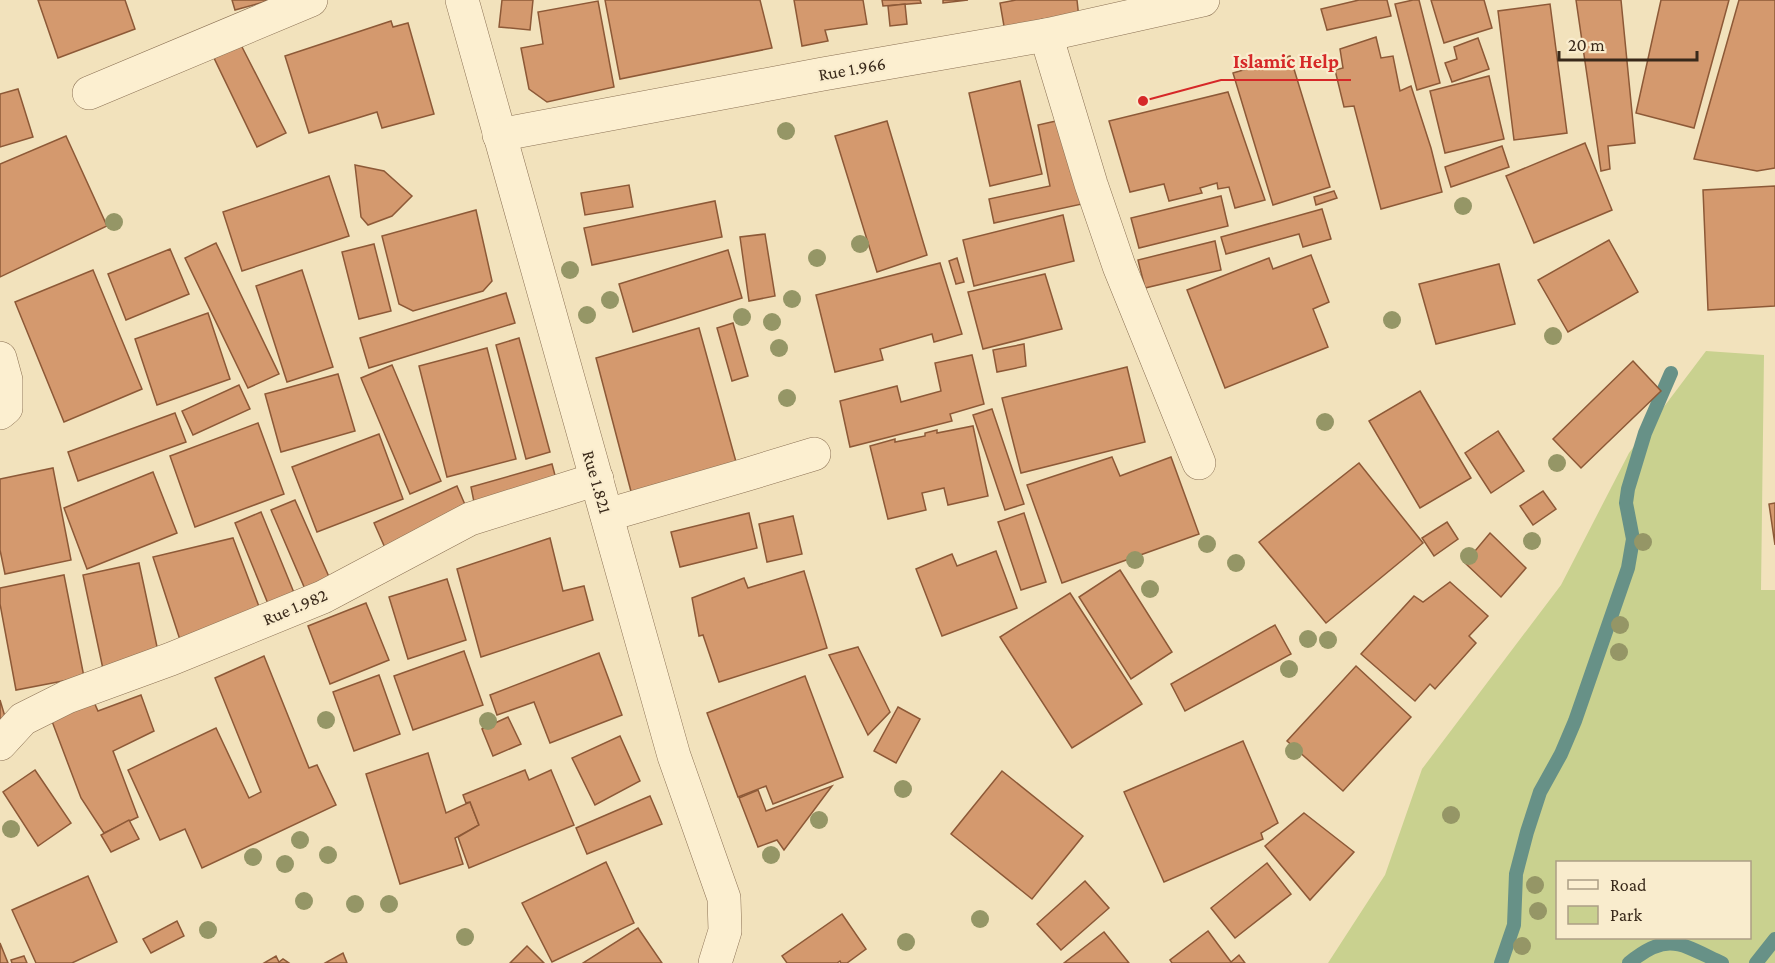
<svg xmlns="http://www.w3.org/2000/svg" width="1775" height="963" font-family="'Crimson Pro',serif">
<rect width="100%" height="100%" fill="#f2e2bc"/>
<path fill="#c9d18f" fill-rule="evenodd" d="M1706,351l58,4 -3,235h14v373h-447l57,-88 37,-106 139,-184 68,-132zM1558,862h192v76h-192z"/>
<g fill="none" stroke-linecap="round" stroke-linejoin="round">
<g stroke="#679187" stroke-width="14">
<path d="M1501,963l13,-38 2,-51 11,-42 13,-40 21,-38 14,-33 53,-153 5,-29 -7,-36 2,-14 17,-56 26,-60"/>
<path d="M1629,963c39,-32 52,-19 93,0"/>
<path d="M1756,963l19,-24"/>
</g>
</g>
<g fill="#d4996e" stroke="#8d5937" stroke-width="1.5">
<path d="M38,0h87l10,29 -77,29z"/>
<path d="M232,0h39l-36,10z"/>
<path d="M502,0h31l-3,30 -31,-3z"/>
<path d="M605,0h155l12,48 -152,31z"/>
<path d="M794,0h69l4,24 -42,6 3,11 -26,5z"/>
<path d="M882,0h38l1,3 -38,3z"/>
<path d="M943,0h25l-25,3z"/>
<path d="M1016,0h61l2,19 -74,13 -5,-29z"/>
<path d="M1359,0h28l4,16 -64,14 -6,-21z"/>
<path d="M1413,0h6l21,83 -23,7 -22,-86z"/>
<path d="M1431,0h53l8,28 -48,15z"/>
<path d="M1576,0h45l14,143 -27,3 2,23 -9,2z"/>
<path d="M1661,0h68l-35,128 -58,-15z"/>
<path d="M1739,0h36v168l-18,3 -63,-12z"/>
<path d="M598,1l16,86 -67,15 -18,-13 -8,-41 22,-4 -5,-32z"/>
<path d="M905,4l2,20 -17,2 -2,-20z"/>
<path d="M1550,4l17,129 -53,7 -16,-129z"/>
<path d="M391,21l2,6 15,-4 26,91 -52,14 -5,-16 -68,21 -24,-77z"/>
<path d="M1376,37l5,21 12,-2 7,35 11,-5 20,62 11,44 -61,17 -27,-103 -10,1 -9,-37 8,-2 -3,-19z"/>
<path d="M1478,38l11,31 -37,13 -7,-19 12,-4 -3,-12z"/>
<path d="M241,45l45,88 -29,14 -43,-89z"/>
<path d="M1290,56l40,131 -57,18 -40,-132z"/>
<path d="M1489,76l15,63 -59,14 -15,-62z"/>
<path d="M1020,81l22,93 -52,12 -21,-93z"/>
<path d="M18,89l15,48 -33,10v-53z"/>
<path d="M1228,92l37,108 -30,8 -6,-21 -11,2 -1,-6 -17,5 2,5 -33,8 -5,-17 -34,8 -21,-71z"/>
<path d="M1065,119l17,85 -88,19 -5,-24 61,-13 -12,-61z"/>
<path d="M887,121l40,134 -50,17 -42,-136z"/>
<path d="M66,136l41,90 -107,51v-113z"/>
<path d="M1585,143l27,67 -78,33 -28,-67z"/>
<path d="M1502,146l7,21 -58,20 -6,-20z"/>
<path d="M355,165l29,6 28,25 -20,20 -24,9 -7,-8z"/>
<path d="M329,176l20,60 -107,35 -19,-59z"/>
<path d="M629,185l4,22 -48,8 -4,-22z"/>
<path d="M1775,186v120l-67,4 -5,-120z"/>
<path d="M1334,191l3,7 -21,7 -2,-8z"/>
<path d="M1221,196l7,30 -89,22 -8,-30z"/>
<path d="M715,201l7,36 -130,28 -8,-37z"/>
<path d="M1322,209l9,30 -28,8 -4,-13 -73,20 -5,-17z"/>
<path d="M476,210l16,71 -9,10 -70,20 -14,-7 -17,-68z"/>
<path d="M1063,215l11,46 -100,25 -11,-46z"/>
<path d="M765,234l10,62 -26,5 -9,-64z"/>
<path d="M1609,240l29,52 -70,40 -30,-52z"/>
<path d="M1215,241l6,29 -76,18 -7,-28z"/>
<path d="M216,243l63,131 -31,14 -63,-130z"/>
<path d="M374,244l17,67 -32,8 -17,-67z"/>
<path d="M170,249l19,45 -63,26 -18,-46z"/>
<path d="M728,250l14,48 -109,34 -14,-48z"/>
<path d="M1311,255l18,47 -16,7 15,38 -103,41 -38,-98 82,-32 4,11z"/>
<path d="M957,258l7,24 -8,2 -7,-23z"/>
<path d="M940,263l22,71 -28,8 -2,-8 -52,15 3,11 -48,12 -19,-77z"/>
<path d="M1499,264l16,60 -79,20 -17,-60z"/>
<path d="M93,270l49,119 -78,33 -49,-120z"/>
<path d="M302,270l31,97 -46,15 -31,-96z"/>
<path d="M1045,274l17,55 -79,20 -15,-57z"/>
<path d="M506,293l9,30 -146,45 -9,-30z"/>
<path d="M208,313l22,66 -73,26 -22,-66z"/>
<path d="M733,323l15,53 -16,5 -15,-53z"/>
<path d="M699,328l39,141 -105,30 -37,-141z"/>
<path d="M519,338l31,114 -24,7 -30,-114z"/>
<path d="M1024,344l2,22 -29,6 -4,-22z"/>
<path d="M487,348l29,111 -69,18 -28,-111z"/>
<path d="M972,355l12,49 -34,10 2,7 -102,26 -10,-46 57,-15 4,16 40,-11 -6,-28z"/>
<path d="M1633,361l28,30 -80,77 -28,-29z"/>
<path d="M392,365l49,116 -31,13 -49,-116z"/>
<path d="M1127,367l18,75 -124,31 -19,-75z"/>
<path d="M338,374l17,57 -74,21 -16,-58z"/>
<path d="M239,385l11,24 -57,26 -11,-24z"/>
<path d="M1420,391l51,87 -51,30 -51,-87z"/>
<path d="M992,409l32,95 -19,6 -32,-95z"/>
<path d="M175,413l11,29 -108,39 -10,-29z"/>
<path d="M258,423l26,71 -89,33 -25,-71z"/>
<path d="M973,426l15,70 -40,9 -4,-17 -22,5 4,17 -38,9 -18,-73 25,-7v3l30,-6v-3l12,-3v3z"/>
<path d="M1498,431l26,40 -33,22 -26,-40z"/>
<path d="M379,434l24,65 -86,33 -25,-65z"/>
<path d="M1112,457l8,19 51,-19 28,77 -137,49 -35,-98z"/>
<path d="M1359,463l64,80 -97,80 -67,-81z"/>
<path d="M552,464l4,15 -82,23 -3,-15z"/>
<path d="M53,468l18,92 -66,14 -5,-24v-71z"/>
<path d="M153,472l24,61 -90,36 -23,-61z"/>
<path d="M457,486l12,28 -83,36 -12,-27z"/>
<path d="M1543,491l13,18 -23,16 -13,-19z"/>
<path d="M295,500l35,79 -25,10 -34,-79z"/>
<path d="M1775,503v42l-6,-41z"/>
<path d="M261,512l36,88 -26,11 -36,-88z"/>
<path d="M749,513l8,35 -77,19 -9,-35z"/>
<path d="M1024,513l22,69 -25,8 -23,-68z"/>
<path d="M793,516l9,38 -35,8 -8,-38z"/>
<path d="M1447,522l11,17 -24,17 -12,-18z"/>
<path d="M1490,533l36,35 -25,29 -36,-34z"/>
<path d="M233,538l30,79 -80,32 -30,-92z"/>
<path d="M550,538l13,53 21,-5 9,34 -112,37 -24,-88z"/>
<path d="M996,551l21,57 -75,28 -26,-67 36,-15 5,12z"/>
<path d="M139,563l20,93 -56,13 -20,-94z"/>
<path d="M1120,570l52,82 -41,27 -52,-82z"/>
<path d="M804,571l23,77 -108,34 -16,-47 -4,1 -7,-38 52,-20 4,10z"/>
<path d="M64,575l20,102 -68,13 -16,-86v-16z"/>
<path d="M447,579l19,61 -58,19 -19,-62z"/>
<path d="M1450,582l38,34 -19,20 7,7 -41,46 -5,-5 -15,17 -54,-47 53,-58 9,6z"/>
<path d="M1070,593l72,111 -70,44 -72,-111z"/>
<path d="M366,603l23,57 -59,24 -22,-58z"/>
<path d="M1275,625l16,29 -106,57 -14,-27z"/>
<path d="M858,647l32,65 -22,23 -39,-80z"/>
<path d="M464,651l19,54 -70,25 -19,-54z"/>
<path d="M599,653l23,62 -72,28 -16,-41 -37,13 -7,-20z"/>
<path d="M264,656l45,112 8,-3 19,40 -134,63 -17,-39 -25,11 -32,-70 88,-42 33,70 12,-6 -46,-114z"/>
<path d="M1356,666l55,51 -68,74 -56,-50z"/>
<path d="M379,675l21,59 -46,17 -21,-59z"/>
<path d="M805,676l38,101 -70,27 -7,-18 -28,11 -31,-84z"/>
<path d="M141,695l13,36 -41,20 25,66 -34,16 -23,-35 -31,-82 43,-16 5,11z"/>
<path d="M0,700l6,20 -6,2z"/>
<path d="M898,707l22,12 -24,44 -22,-12z"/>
<path d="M508,717l13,27 -28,12 -11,-27z"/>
<path d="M620,736l20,45 -45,24 -23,-47z"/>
<path d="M1243,741l35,82 -17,10 2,6 -99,43 -40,-90z"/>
<path d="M428,753l18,60 24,-11 9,23 -24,13 8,26 -63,20 -34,-110z"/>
<path d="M35,770l36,53 -33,23 -35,-54z"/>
<path d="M525,770l4,10 22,-10 23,55 -105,43 -11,-31 21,-12 -9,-23 -4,1 -3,-8z"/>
<path d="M1002,771l81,65 -51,63 -81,-65z"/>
<path d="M832,786l-48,64 -7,-10 -19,7 -19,-49 19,-8 8,21z"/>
<path d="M650,796l12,28 -75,30 -11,-26z"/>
<path d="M1304,813l50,39 -44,48 -45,-54z"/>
<path d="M129,820l10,19 -28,13 -10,-17z"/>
<path d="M606,862l28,61 -82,39 -30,-59z"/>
<path d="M1267,863l24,31 -56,44 -24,-30z"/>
<path d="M88,876l29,66 -45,21h-36l-24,-53z"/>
<path d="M1085,881l24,27 -48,42 -24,-26z"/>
<path d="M842,914l24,35 -19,14h-6l-1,-2 -3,2h-50l-5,-7z"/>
<path d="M177,921l7,15 -33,17 -8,-14z"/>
<path d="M638,928l24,35h-79z"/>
<path d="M1208,931l23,31 8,-7 6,8h-73l-2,-3z"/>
<path d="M1104,932l25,31h-65z"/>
<path d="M0,943l8,20h-8z"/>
<path d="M527,946l17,17h-34z"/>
<path d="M343,953l4,10h-22z"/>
<path d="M24,956l3,7h-15l-1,-3z"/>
<path d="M276,956l3,6 4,-3 6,4h-25z"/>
</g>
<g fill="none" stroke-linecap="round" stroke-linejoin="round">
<defs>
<g id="street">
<path d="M462,0l212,756 50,142 1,33 -10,32"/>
<path d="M1046,35l45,149 28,82 80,197"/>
<path d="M89,93l222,-93"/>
<path d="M499,135l324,-61 223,-39 157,-35"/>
<path d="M0,358l6,22v28l-6,5"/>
<path d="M607,515l138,-40 69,-21"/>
<path d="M0,744l23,-25 44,-22 104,-38 152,-62 147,-78 127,-40"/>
</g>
</defs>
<use href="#street" stroke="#8b7154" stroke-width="34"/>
<use href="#street" stroke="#fcefd0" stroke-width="33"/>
</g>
<g fill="#959666">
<circle cx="786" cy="131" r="9"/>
<circle cx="1463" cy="206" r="9"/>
<circle cx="114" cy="222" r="9"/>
<circle cx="860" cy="244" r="9"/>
<circle cx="817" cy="258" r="9"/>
<circle cx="570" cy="270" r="9"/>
<circle cx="792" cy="299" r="9"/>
<circle cx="610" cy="300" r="9"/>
<circle cx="587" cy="315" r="9"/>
<circle cx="742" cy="317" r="9"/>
<circle cx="1392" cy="320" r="9"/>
<circle cx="772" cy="322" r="9"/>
<circle cx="1553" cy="336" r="9"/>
<circle cx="779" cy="348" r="9"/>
<circle cx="787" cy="398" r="9"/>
<circle cx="1325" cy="422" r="9"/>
<circle cx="1557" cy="463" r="9"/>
<circle cx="1532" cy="541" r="9"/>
<circle cx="1643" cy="542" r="9"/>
<circle cx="1207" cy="544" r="9"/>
<circle cx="1469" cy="556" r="9"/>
<circle cx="1135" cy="560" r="9"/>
<circle cx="1236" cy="563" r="9"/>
<circle cx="1150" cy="589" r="9"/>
<circle cx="1620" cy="625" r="9"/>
<circle cx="1308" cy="639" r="9"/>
<circle cx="1328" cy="640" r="9"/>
<circle cx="1619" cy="652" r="9"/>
<circle cx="1289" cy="669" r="9"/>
<circle cx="326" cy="720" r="9"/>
<circle cx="488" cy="721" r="9"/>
<circle cx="1294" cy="751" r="9"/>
<circle cx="903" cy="789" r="9"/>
<circle cx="1451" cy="815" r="9"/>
<circle cx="819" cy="820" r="9"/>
<circle cx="11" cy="829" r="9"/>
<circle cx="300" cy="840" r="9"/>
<circle cx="328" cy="855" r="9"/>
<circle cx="771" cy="855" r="9"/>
<circle cx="253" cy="857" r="9"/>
<circle cx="285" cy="864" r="9"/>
<circle cx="1535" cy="885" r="9"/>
<circle cx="304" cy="901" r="9"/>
<circle cx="355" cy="904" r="9"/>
<circle cx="389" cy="904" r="9"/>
<circle cx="1538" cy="911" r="9"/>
<circle cx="980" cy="919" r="9"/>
<circle cx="208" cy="930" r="9"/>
<circle cx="465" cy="937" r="9"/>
<circle cx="906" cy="942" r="9"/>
<circle cx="1522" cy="946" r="9"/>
</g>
<g text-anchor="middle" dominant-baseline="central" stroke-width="4.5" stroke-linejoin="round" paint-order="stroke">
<g font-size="18" fill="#39291a" stroke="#f9eccd">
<text transform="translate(852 69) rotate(-10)">Rue 1.966</text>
<text transform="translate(597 482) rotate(74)">Rue 1.821</text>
<text transform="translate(295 607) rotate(-23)">Rue 1.982</text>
</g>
</g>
<path fill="none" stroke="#d62828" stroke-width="2" d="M1143 101L1221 80H1351"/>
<circle fill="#d62828" stroke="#f9eccd" stroke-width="2" cx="1143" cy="101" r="6"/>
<g font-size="20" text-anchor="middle" font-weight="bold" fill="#d62828" stroke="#f9eccd" stroke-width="4.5" stroke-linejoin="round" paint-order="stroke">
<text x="1286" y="68">Islamic Help</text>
</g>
<rect x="1556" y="861" width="195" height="78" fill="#f9eccd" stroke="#ac9e85" stroke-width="1.5"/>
<rect x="1568" y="880" width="30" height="9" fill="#fcefd0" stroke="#ac9e85" stroke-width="1.5"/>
<text x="1610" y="891" font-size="18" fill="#39291a">Road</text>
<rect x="1568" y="906" width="30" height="18" fill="#c9d18f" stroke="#ac9e85" stroke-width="1.5"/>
<text x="1610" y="921" font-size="18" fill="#39291a">Park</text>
<path d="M1559 51v9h138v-9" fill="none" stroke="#39291a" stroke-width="3"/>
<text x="1568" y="51" font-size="18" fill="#39291a" stroke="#f9eccd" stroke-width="4.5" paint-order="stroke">20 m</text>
</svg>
